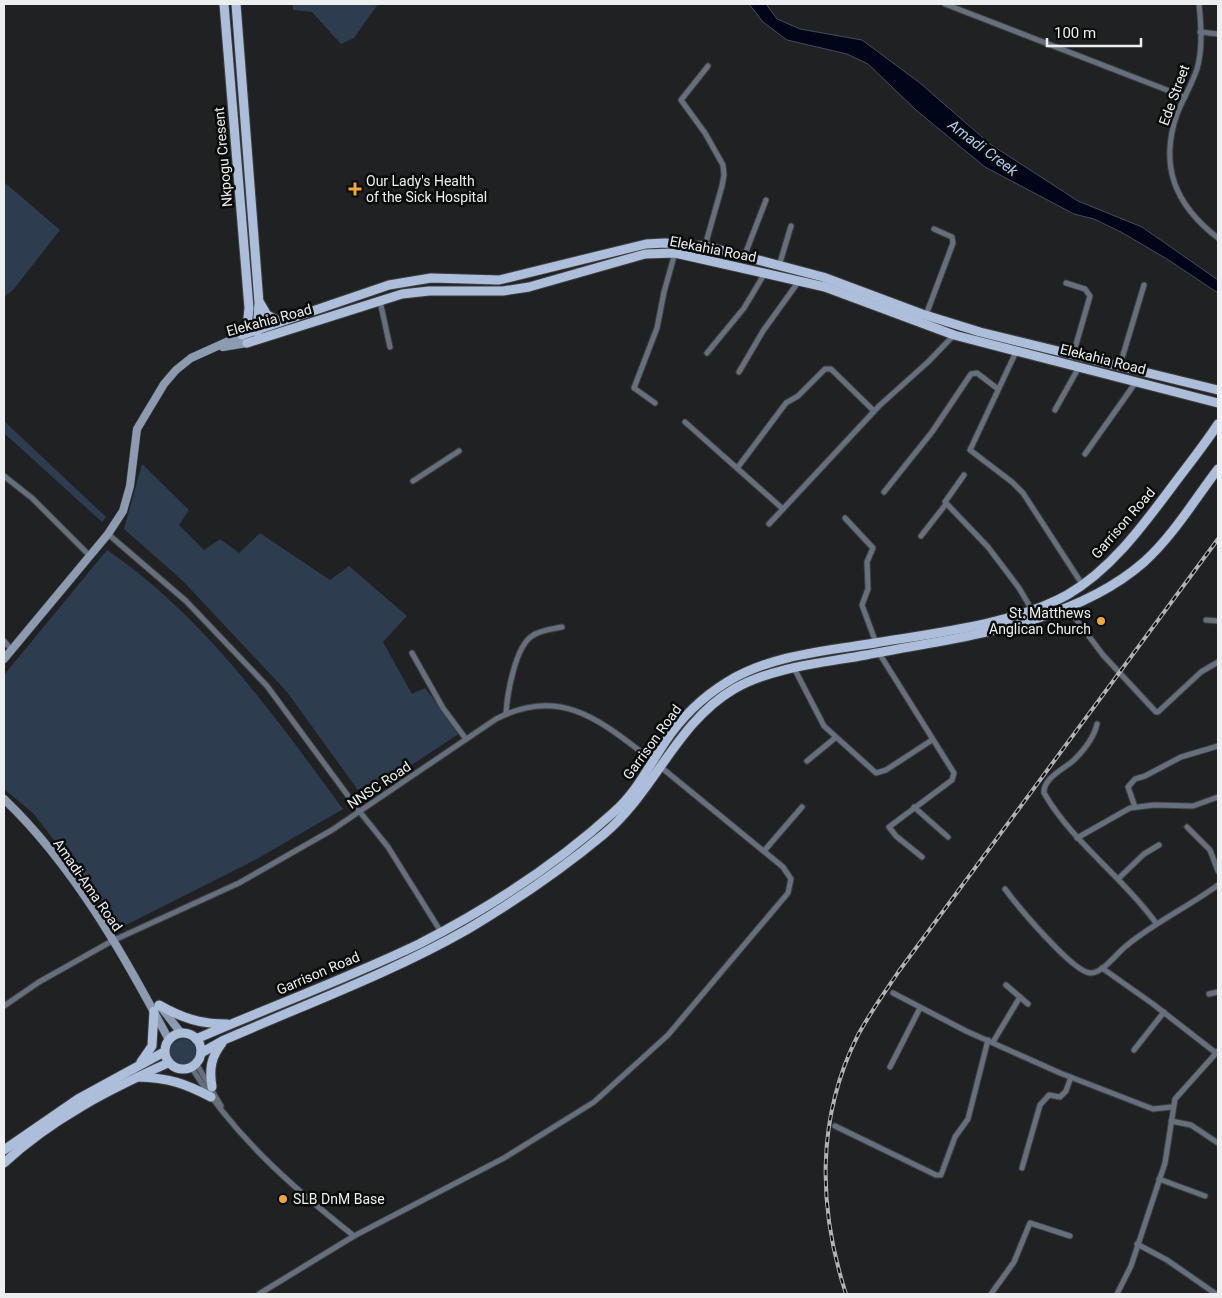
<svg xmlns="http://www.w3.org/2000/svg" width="1222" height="1298" font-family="Roboto,sans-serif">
<rect width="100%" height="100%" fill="#202123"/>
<g fill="#2e3c50">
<path d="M293,4h85l-24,34 -13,6 -29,-32 -19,-2z"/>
<path d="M4,182l56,48 -47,60 -9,7z"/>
<path d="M4,421l102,96 -4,5 -98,-89z"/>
<path d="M142,464l47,46 -10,15 25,25 16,-11 19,14 21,-20 70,47 19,-14 58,50 -24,26 29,52 13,-6 35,45 -97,64 -76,-105 -105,-112 -58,-51z"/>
<path d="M107,550c98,67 166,164 236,259l-88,51 -139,70 -31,-50 -52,-67 -29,-24v-114z"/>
<circle cx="183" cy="1052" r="13"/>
</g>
<path fill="#00061a" stroke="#474c5a" d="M749,4h17l11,15 23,10 62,11 58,43 70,61 88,57 64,26 76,53v13l-51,-34 -46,-27 -27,-13 -20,-5 -89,-47 -69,-57 -48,-46 -21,-10 -60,-14 -24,-18z"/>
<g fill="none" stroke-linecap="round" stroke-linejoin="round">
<defs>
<g id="street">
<path d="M945,4l240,93"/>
<path d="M1199,4c2,20 4,44 -2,65 -5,15 -14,30 -20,45 -18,52 -2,91 41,124"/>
<path d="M1200,32l18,2"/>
<path d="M705,246l17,-60 2,-11 -1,-10 -18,-32 -24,-33 27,-34"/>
<path d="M744,257l22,-57"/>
<path d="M779,266l12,-40"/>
<path d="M1066,283l19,6 5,7 -17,59"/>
<path d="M380,301l10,46"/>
<path d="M926,315l27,-72 -1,-6 -18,-8"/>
<path d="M1016,352l-46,98 42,32 11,11 59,91"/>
<path d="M707,353l37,-45 21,-35"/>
<path d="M1120,365l24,-80"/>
<path d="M739,372l24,-41 36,-50"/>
<path d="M655,403l-21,-15 23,-60 7,-36 11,-39"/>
<path d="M1055,410l24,-43"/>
<path d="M685,422l98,87"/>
<path d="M1085,454l51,-72"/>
<path d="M738,467l48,-64 12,-7 27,-27h6l43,42"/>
<path d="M964,475l-19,27 43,45 31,41 13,22"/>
<path d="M4,476l28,22 58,58"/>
<path d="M413,481l46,-30"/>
<path d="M884,492l48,-60 39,-58 6,-1 21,16"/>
<path d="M845,518l28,30 -6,14 1,27 -6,16 14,38"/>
<path d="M769,524l110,-118 49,-44 26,-27"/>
<path d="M108,534l78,67 81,85 93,126 28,35 53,85"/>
<path d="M921,536l25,-32"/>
<path d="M1067,607l36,48 53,57h2l43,-40 17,-10"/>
<path d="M1206,620l12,1"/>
<path d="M4,641l7,8"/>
<path d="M412,653l31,55 23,31"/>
<path d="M879,653l75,120 -2,7 -63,47 7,9 26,21"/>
<path d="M794,668l30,58 52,47 10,-3 46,-30"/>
<path d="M506,714c1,-19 9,-67 26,-78 8,-6 21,-7 30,-9"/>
<path d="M1097,724c-3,14 -13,26 -23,36 -10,9 -31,18 -30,33 29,50 78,83 112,130"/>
<path d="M807,761l28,-23"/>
<path d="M914,807l34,30"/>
<path d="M1135,807l-7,-20 7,-8 10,-3 36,-19 37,-11"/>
<path d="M1187,827l23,23 8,21"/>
<path d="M1077,838l53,-30 24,-3 39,1 25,-9"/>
<path d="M764,851l38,-44"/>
<path d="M1119,878l25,-24 15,-9"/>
<path d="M1005,889c11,15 69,85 86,84 12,0 26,-20 35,-27 29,-24 62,-39 92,-61"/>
<path d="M1102,968l51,36 63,49"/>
<path d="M1006,985l22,19"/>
<path d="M893,993l73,38 94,42 93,36 19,-2"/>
<path d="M1209,994l9,-2"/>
<path d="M4,1006l35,-24 73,-41 127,-58 93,-53 164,-111c66,-34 106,3 157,42"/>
<path d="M993,1042l27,-45"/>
<path d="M1134,1050l30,-38"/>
<path d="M196,1063l25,43"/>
<path d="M191,1067c42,68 101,120 163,169"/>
<path d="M890,1067l30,-59"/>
<path d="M1171,1121l20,4 27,18"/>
<path d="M835,1126l101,49h5l14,-38 13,-18 20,-79"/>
<path d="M1022,1168l18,-63 9,-10 11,2 6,-6 5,-14"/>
<path d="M1159,1179l46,17"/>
<path d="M1137,1244l30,16 49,34"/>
<path d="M259,1294l95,-58 150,-78 90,-56 74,-67 120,-142 3,-14 -8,-12 -121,-99"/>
<path d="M991,1294l23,-32 16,-39 40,13"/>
<path d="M1117,1294l14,-28 34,-103 10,-64 43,-48"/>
</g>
<g id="secondary">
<path d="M223,347l24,-4"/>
<path d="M4,659l104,-125 15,-23 7,-25 7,-57 27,-45 12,-14 15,-12 51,-23"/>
<path d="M4,799c70,67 120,156 165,241"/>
<path d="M160,1006l21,27"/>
</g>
<g id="primary">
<path d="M224,4l25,304 -2,19 -5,8"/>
<path d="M236,4l23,299 -2,29"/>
<path d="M260,303l7,12 12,6"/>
<path d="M242,335l147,-50 42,-7 68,2 147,-36 19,-1 40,3 118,31 99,37 58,18 238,58"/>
<path d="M247,343l155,-49 27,-3h74l26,-4 116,-33 30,-1 150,34 129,48 264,68"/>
<path d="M159,1005c23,13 41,19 68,19"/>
<circle cx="183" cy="1051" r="18"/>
<path d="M196,1039c74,-32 150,-60 223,-95 68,-35 138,-80 195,-132 22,-19 35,-46 51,-70 16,-24 36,-44 62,-60 44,-27 98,-31 148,-39 60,-10 140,-19 192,-48 45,-26 77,-71 107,-111 15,-20 31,-40 44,-60"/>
<path d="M201,1053l23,-13c80,-35 169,-68 244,-111 47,-28 94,-60 136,-95 51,-43 72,-111 130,-145 39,-22 88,-26 132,-34 91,-18 205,-29 278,-93 29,-26 51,-63 74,-93"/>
<path d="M141,1062l11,-16 2,-35"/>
<path d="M138,1077c31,1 46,6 73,20"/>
<path d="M212,1087c-3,-18 -1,-30 10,-44"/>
<path d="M4,1150l74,-51 86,-47"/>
<path d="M4,1163c47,-44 106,-74 164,-100"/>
</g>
</defs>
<use href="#street" stroke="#3d3e40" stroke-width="7"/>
<use href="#secondary" stroke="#3d3e40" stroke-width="9"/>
<use href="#primary" stroke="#3d3e40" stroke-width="11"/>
<use href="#street" stroke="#666f7c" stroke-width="5"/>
<use href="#secondary" stroke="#8d9bb0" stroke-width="8"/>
<use href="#primary" stroke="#acbed9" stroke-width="9"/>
<defs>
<path id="rail" d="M846,1294c-28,-86 -30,-176 12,-259 12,-22 27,-43 41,-64l319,-432"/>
</defs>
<use href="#rail" stroke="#b1b2b4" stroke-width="4"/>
<use href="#rail" stroke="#0a0b0b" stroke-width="2" stroke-dasharray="5.5" stroke-linecap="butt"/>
</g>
<g fill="#f0a63e" stroke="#0a0b0b" stroke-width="2">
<path d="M352.5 181.5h5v5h5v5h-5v5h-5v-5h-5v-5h5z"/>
<circle cx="1101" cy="621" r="5"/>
<circle cx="283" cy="1199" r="5"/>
</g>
<g text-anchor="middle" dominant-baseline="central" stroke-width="5" stroke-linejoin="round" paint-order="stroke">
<g font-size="14" fill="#edeef0" stroke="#0a0b0b">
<text transform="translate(1174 95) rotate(-70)">Ede Street</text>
<text transform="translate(223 157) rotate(-95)">Nkpogu Cresent</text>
<text transform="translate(713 249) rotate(11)">Elekahia Road</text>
<text transform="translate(269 320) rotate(-15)">Elekahia Road</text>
<text transform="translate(1103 359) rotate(14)">Elekahia Road</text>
<text transform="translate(1123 523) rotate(-49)">Garrison Road</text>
<text transform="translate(652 742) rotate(-54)">Garrison Road</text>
<text transform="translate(379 785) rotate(-34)">NNSC Road</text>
<text transform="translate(88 885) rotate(55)">Amadi-Ama Road</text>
<text transform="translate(318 973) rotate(-23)">Garrison Road</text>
</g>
<g font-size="14" fill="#edeef0" stroke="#0a0b0b" text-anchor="start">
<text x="366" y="181">Our Lady's Health<tspan x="366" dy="16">of the Sick Hospital</tspan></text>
<text x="1091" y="613" text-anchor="end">St. Matthews<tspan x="1091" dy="16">Anglican Church</tspan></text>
<text x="293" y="1199">SLB DnM Base</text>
</g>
<g font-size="15" font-style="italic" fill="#b2cdf6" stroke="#0a0b0b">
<text transform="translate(983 148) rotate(37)">Amadi Creek</text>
</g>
</g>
<rect width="1222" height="1298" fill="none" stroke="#edeef0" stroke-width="10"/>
<path d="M1047 38v8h94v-8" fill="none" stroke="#edeef0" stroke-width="2.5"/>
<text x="1054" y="38" font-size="15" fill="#edeef0" stroke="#0a0b0b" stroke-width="4" paint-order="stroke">100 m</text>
</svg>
